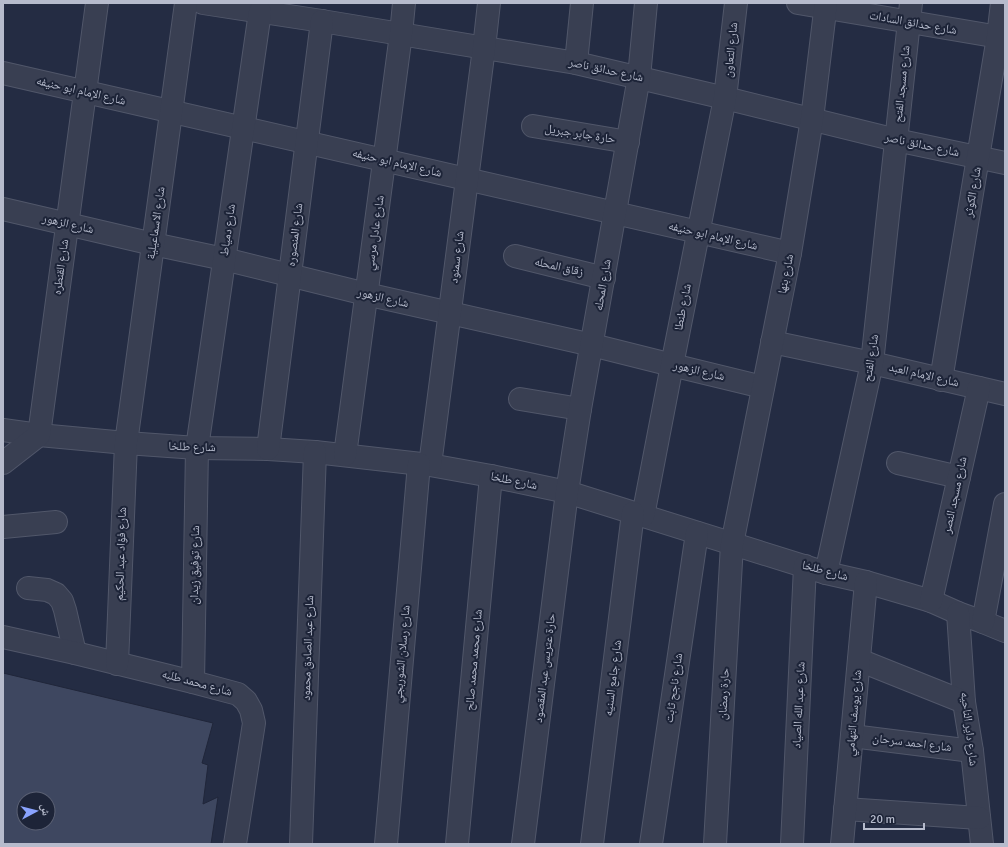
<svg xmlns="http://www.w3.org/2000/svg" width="1008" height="847" font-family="Signika,'Noto Naskh Arabic',sans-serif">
<rect width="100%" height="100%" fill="#242c43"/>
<path fill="#3e4760" stroke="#20263a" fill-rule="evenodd" d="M3,673l210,50 -11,40 6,2 -5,39 15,-7 -7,47h-208zM24,799h24v24h-24z"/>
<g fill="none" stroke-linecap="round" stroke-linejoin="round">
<defs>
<g id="minor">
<path d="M203,3l119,18 254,42 149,35 171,42 109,23"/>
<path d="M798,3l207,35"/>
<path d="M576,63l6,-60"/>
<path d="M3,73l787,180"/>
<path d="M533,126l95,16"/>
<path d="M3,209l150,35 71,15 142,35 226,51 80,20 91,22"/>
<path d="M515,256l89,22"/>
<path d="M772,342l100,21 133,31"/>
<path d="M941,380l57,-343 4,-34"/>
<path d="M520,399l60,10"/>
<path d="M3,430l36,5 87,8 71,5 71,1 47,3 115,13 61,11 76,16 259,81 40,9 65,19 27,12 25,9 22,9"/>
<path d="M268,449l54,-428"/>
<path d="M345,455l56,-421 3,-31"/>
<path d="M3,463l36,-28 58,-432"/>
<path d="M898,463l61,14"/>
<path d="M430,465l54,-417 5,-45"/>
<path d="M643,516l29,-151 53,-267 11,-95"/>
<path d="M3,527l53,-5"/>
<path d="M826,573l46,-210 39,-360"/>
<path d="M28,588l19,2 9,4 6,7 3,9 10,43"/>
<path d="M931,601l48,-213"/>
<path d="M958,613l6,89 8,49 10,93"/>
<path d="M983,622l22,-118"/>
<path d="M3,637l72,16 118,29 45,12 8,7 5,9 3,13 -19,121"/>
<path d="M859,660l105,42"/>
<path d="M117,664l9,-221 60,-440"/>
<path d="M193,682l4,-234 63,-436"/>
<path d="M852,736l120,15"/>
<path d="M845,809l134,9"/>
<path d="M301,844l14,-392"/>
<path d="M386,844l33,-380"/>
<path d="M457,844l34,-368"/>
<path d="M523,844l44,-352 13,-83 59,-332 7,-74"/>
<path d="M592,844l41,-331"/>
<path d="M651,844l46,-311"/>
<path d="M715,844l17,-300 58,-291 22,-134 14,-116"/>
<path d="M792,844l13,-278"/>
<path d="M842,844l24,-262"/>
</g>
</defs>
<use href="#minor" stroke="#51576a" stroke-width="24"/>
<use href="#minor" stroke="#393f52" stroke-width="22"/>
</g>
<g text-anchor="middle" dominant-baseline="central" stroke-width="4" stroke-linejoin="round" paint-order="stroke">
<g font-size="12" fill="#b6bbcc" stroke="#1d2438">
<text transform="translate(913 23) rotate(10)">شارع حدائق السادات</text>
<text transform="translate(731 50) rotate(-84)">شارع التعاون</text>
<text transform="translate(606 70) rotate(12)">شارع حدائق ناصر</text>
<text transform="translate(902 84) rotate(-84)">شارع مسجد الفتح</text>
<text transform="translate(81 91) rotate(13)">شارع الإمام ابو حنيفه</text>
<text transform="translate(580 134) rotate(9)">حارة جابر جبريل</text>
<text transform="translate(922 145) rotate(12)">شارع حدائق ناصر</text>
<text transform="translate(397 163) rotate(13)">شارع الإمام ابو حنيفه</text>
<text transform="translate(973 192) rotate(-80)">شارع الكوثر</text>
<text transform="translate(156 223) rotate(-82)">شارع الاسماعيلية</text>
<text transform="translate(68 224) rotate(13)">شارع الزهور</text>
<text transform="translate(228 230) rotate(-82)">شارع دمياط</text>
<text transform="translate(375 233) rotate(-82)">شارع عادل مرسي</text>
<text transform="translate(295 235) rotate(-83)">شارع المنصوره</text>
<text transform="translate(713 236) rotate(13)">شارع الإمام ابو حنيفه</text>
<text transform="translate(457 257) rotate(-83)">شارع سمنود</text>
<text transform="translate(61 267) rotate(-82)">شارع القنطره</text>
<text transform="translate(559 267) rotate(13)">زقاق المحله</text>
<text transform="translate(786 274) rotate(-79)">شارع بنها</text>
<text transform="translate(603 285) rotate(-80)">شارع المحله</text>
<text transform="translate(383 298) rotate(13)">شارع الزهور</text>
<text transform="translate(683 307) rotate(-79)">شارع طنطا</text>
<text transform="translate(871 358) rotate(-81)">شارع الفتح</text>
<text transform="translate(699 371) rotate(13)">شارع الزهور</text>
<text transform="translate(924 375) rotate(13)">شارع الإمام العبد</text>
<text transform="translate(192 447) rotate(2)">شارع طلخا</text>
<text transform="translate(514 481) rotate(12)">شارع طلخا</text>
<text transform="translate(955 495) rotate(-78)">شارع مسجد النصر</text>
<text transform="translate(121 554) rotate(-88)">شارع فؤاد عبد الحكيم</text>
<text transform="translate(195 565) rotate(-89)">شارع توفيق زيدان</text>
<text transform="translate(825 571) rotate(15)">شارع طلخا</text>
<text transform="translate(308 648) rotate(-88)">شارع عبد الصادق محمود</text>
<text transform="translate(402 654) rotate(-85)">شارع رسلان الشوربجي</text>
<text transform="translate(474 660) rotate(-85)">شارع محمد محمد صالح</text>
<text transform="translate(545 668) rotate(-83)">حارة عتريس عبد المقصود</text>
<text transform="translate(613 678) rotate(-83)">شارع جامع السنيه</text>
<text transform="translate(197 683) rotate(15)">شارع محمد طلبه</text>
<text transform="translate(674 688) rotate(-82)">شارع ناجح ثابت</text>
<text transform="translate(724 694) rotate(-87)">حارة رمضان</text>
<text transform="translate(799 705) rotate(-87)">شارع عبد الله الصياد</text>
<text transform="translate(854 713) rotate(-85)">شارع يوسف التهامي</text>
<text transform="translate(969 729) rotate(83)">شارع داير الناحيه</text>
<text transform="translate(912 743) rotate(7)">شارع احمد سرحان</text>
</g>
</g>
<rect width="1008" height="847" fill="none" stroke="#b6bbcc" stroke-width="8"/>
<g transform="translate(36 811) rotate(83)"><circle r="19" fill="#1d2438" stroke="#5a6073"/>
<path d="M0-3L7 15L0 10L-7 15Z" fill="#89a3ff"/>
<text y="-6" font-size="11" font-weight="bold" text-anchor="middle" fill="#b6bbcc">ش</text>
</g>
<path d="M864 823v6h60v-6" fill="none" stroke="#b6bbcc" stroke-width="2"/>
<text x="870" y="823" font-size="12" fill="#b6bbcc" stroke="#1d2438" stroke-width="3" paint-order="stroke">20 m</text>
</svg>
